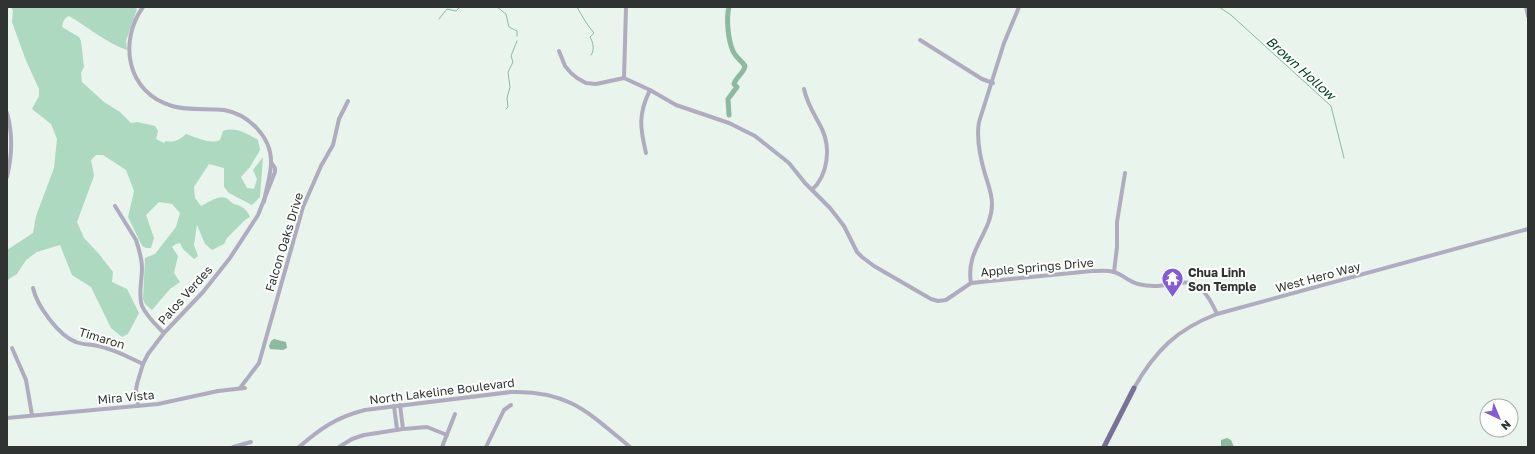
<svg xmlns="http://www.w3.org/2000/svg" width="1535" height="454" font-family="'Golos Text',sans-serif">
<rect width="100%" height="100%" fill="#e9f4ed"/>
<path fill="#acd9bf" d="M11,7h123l3,2 -11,32 1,9c-21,-7 -39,-23 -58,-34 -5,2 -6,6 -7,11l17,10 2,4 3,26 -3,6 1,9 22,20 16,10 11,11 6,-1 18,4 3,5 -2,8 8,4 2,-2c9,2 13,-1 20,-7 10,3 24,11 34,6l3,-9c12,-5 25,3 35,9l2,10 -10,17 -9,10 6,11 7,1 3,-10 -4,-9 10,-13 -3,40 -8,8 -23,-12 -5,-6v-19l-15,-4 -15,23 1,11 6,8c7,-3 17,-11 25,-8 3,1 5,5 8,6 8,2 13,5 16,13l-5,3 -18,18 -3,6 -12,6 -7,-6 -8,-19 -3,20 4,11 -4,3 -11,-10 -3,-6 -4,1 -4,3 6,9 -4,17 6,9 -10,7 -18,21 -7,-6 -2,-5 2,-41 10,-4 21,-27 4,-14 -8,-9 -13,-2 -13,13 8,23 -3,10h-5l-4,-2 -14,-29 6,-26 -8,-21 -23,-15h-7l-5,5 3,16 -17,46 7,16 15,16 14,18 -1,10 15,7 12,24 -11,21 -6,3 -11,-9 -20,-41 -19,-12 -12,-30 -23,7 -11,8 -9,14 -8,5 -2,3v-32l26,-17 3,-17 18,-48 3,-29 -6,-15 -19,-15 7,-13v-7l-14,-31 -13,-36 1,-11z"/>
<g fill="#8cbaa0">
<path d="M274,339l12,3 1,6 -4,2 -13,-1 -1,-3 2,-5z"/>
<path d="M1227,438l4,2 3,7h-13v-7z"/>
</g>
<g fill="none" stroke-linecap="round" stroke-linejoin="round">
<g stroke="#8cbaa0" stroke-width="1">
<path d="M497,7l9,7 3,13 8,4v5"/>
<path d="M577,7c5,9 10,18 17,26l-4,4c3,5 5,13 1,18"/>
<path d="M1219,7l12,8 100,91 13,52"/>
<path d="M439,19l8,-10 9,2 4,-4"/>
<path d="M506,109l2,-2 -1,-9 3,-11 -2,-15 5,-10 -2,-6 6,-15"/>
</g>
<path stroke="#8cbaa0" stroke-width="5" d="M729,115l-1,-16 9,-12 -3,-3c2,-7 10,-11 11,-18 -3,-5 -9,-8 -12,-15 -5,-11 -7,-33 -4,-44"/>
<g stroke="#b0acbf" stroke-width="4">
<path d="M143,7c-25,35 -16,86 29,99 17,5 35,2 52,4 24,4 48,27 47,53 0,12 -5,26 -7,39"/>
<path d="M1526,7l2,9"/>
<path d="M920,40l62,39 11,4"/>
<path d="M559,51l6,15 6,7 6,5 9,5 10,1 28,-6 26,12 26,15 53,18 26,13 34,27 16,20 25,25 14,18 13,26 5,5 12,9 57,33 7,2 8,-1 25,-17 121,-12c7,0 15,-1 22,1 8,2 15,10 24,12 40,10 55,-24 79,30"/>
<path d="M624,78l2,-71"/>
<path d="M804,89c3,15 11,26 18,40 9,19 6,46 -10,61"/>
<path d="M7,113c6,21 5,43 0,64"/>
<path d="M646,153c-6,-25 -8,-39 4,-63"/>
<path d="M115,206l21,34c3,9 6,19 6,28 0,12 -4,27 0,38 5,11 14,19 22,27"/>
<path d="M1114,272l3,-25v-25l8,-49"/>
<path d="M971,283c-6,-33 21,-50 21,-79 0,-11 -4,-20 -7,-30 -5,-17 -9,-35 -6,-52l25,-79 15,-36"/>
<path d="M33,288c4,18 26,48 43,54 7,3 15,2 22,4 16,3 30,11 45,18"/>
<path d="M12,348l14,32 6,35"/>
<path d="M240,388l19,-25 44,-156 18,-41 12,-21 6,-26 9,-18"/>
<path d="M1134,388c21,-37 43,-59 83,-74l311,-85"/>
<path d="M400,405l3,24"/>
<path d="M138,406l-2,-16 1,-6 6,-20 5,-10 16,-21 39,-41 27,-34 28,-43 17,-43v-4l-4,-6"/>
<path d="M394,406l3,23"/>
<path d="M7,418l151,-14 60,-13 27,-3"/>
<path d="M233,447l18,-5"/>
<path d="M299,447c22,-19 38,-30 66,-37l146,-18c57,-2 78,21 119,55"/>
<path d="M339,447l13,-8 12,-4 39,-6 24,-2 20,8"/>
<path d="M442,447l13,-33"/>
<path d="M486,447l18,-37 7,-5"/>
</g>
<path stroke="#7a7294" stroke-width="5" d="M1104,447l30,-59"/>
</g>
<defs>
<symbol id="temple-pin" viewBox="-11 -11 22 30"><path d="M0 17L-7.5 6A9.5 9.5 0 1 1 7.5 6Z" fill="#835cd6" stroke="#fdfffd"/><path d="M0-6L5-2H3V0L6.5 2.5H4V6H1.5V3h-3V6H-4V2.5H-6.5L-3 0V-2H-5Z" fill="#fff"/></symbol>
</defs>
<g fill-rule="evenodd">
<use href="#temple-pin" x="1160" y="266" width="25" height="34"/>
</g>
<g text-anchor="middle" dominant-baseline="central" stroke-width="4" stroke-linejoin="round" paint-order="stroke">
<g font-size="12" fill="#2f3331" stroke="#fdfffd">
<text transform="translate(284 242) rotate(-73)">Falcon Oaks Drive</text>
<text transform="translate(1037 267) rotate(-5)">Apple Springs Drive</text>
<text transform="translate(1318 277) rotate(-15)">West Hero Way</text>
<text transform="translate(185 295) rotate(-48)">Palos Verdes</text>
<text transform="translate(102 338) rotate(17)">Timaron</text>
<text transform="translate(442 391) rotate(-7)">North Lakeline Boulevard</text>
<text transform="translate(126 397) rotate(-5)">Mira Vista</text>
</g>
<g font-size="12" font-weight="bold" fill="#2f3331" stroke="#fdfffd" text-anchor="start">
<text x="1188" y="272">Chua Linh<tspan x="1188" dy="14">Son Temple</tspan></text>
</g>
<g font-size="13" font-style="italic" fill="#003d24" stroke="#fdfffd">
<text transform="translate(1301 68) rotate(42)">Brown Hollow</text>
</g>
</g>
<rect width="1535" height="454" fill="none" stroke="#2f3331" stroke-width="16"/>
<g transform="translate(1499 418) rotate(136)"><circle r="19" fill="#fdfffd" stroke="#abadab"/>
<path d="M0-3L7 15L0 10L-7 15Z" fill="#835cd6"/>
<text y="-6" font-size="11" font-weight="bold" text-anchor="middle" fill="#2f3331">N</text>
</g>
</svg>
